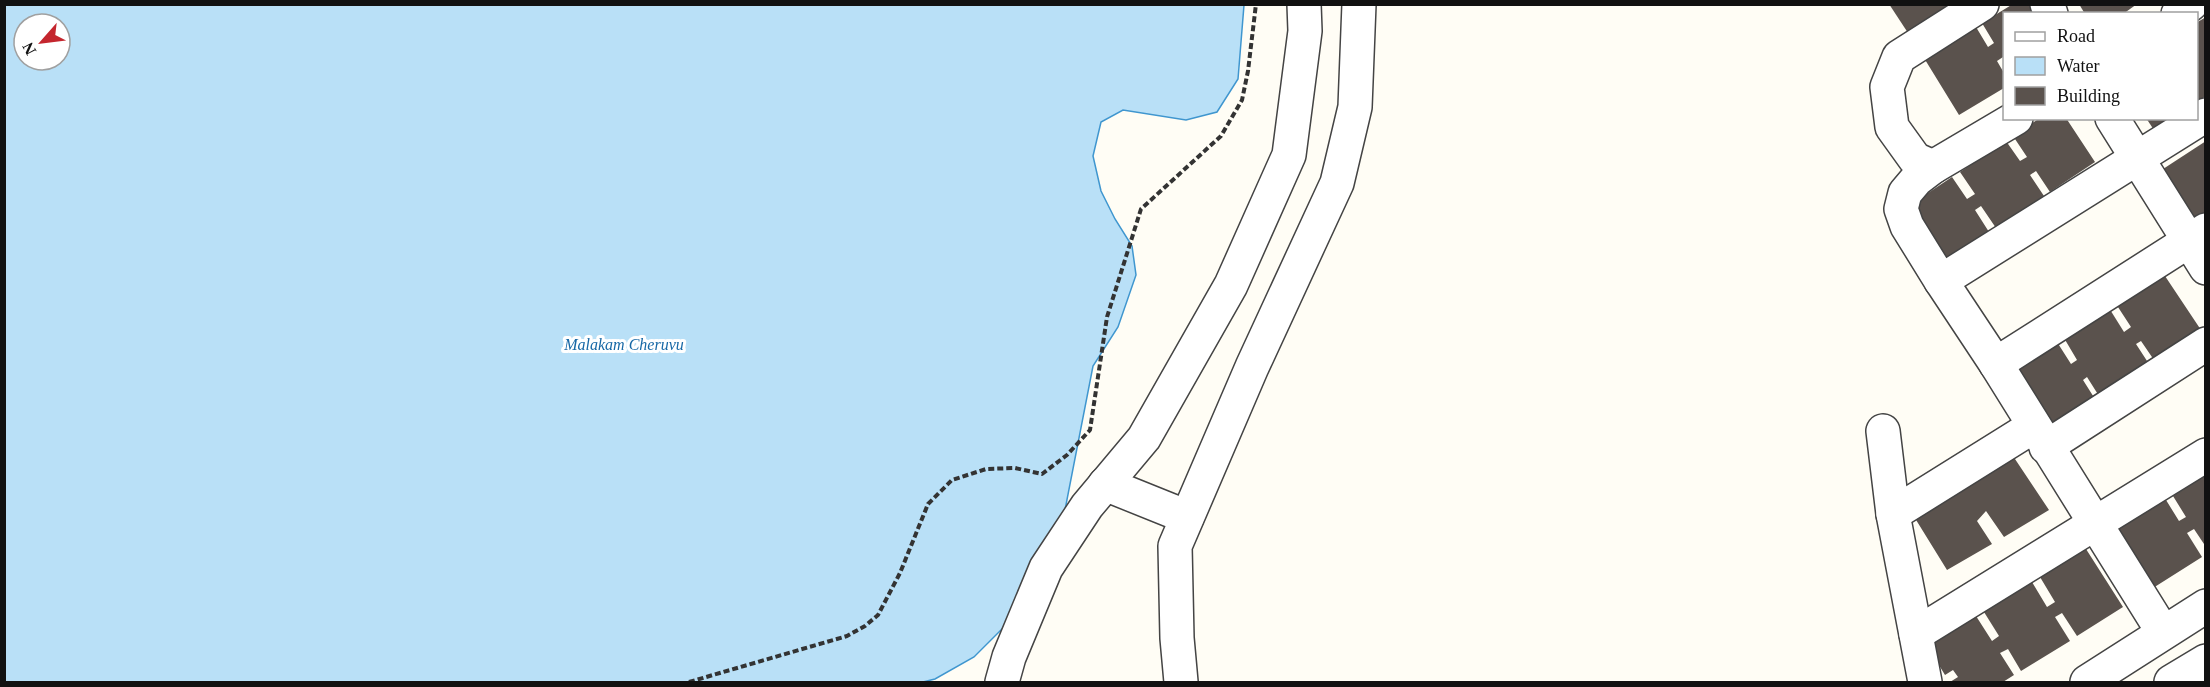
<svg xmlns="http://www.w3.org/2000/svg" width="2210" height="687" font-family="Georgia,serif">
<rect width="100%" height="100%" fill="#fffdf5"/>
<path fill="#b9e0f7" stroke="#3f96cf" stroke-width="1.5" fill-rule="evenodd" d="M4,5h1240l-6,74 -21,33 -31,8 -63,-10 -22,12 -8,34 8,35 14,28 17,27 4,29 -18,52 -25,39 -29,149 -41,93 -49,49 -39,22 -12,3h-918zM24,24h36v36h-36z"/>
<g fill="#5a524d">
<path d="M1889,4h69l-48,32z"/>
<path d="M2013,4h26l6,10h-41v46l-1,-3 -6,4 7,12v15l-45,27 -35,-57 52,-31 12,20 6,-4 -12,-20z"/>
<path d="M2079,4h58l-14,10h-38z"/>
<path d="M2206,17v79l-10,6v-79z"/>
<path d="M2040,118h26l29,44 -45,30 -14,-21 -6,4 14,21 -48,32 -15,-22 -6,4 14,22 -47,33 -38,-56 48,-32 15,22 8,-5 -15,-22 46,-31 14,20 7,-4 -14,-21z"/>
<path d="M2146,118h25l-17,12z"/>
<path d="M2206,141v71l-14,9 -32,-50z"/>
<path d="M2163,273l38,57 -47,30 -13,-19 -5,3 13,20 -50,32 -12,-19 -4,3 12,19 -49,32 -38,-57 49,-32 14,22 6,-4 -13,-22 45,-30 15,24 7,-5 -15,-23z"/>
<path d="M2009,450l40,60 -45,27 -18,-26 -9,10 15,23 -45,26 -34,-55z"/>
<path d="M2206,475v72l-12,-18 -7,4 15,24 -49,31 -36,-58 49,-30 13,21 7,-4 -13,-21z"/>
<path d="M2086,549l37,58 -46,29 -15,-23 -7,4 15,24 -49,30 -13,-22 -8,4 14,22 -11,7h-53l8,-5 -5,-7 -8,5 -17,-28 48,-31 16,25 7,-5 -15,-24 48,-30 15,25 8,-5 -15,-25z"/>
</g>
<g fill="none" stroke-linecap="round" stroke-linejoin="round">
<defs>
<g id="minor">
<path d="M2047,4l4,10"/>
<path d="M2178,14l13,-10"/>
<path d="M2112,118l94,150"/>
<path d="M1933,167l-18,-8 -23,-32 -5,-40 12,-30 83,-53"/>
<path d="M1941,281l-34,-55 -6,-17 4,-16 11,-13 17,-13 83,-49"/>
<path d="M1996,364l210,-134"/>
<path d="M1883,431l10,83"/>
<path d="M2046,447l160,-103"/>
<path d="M2163,632l-167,-268 -55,-83 265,-166"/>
<path d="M1916,634l290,-179"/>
<path d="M1925,682l-32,-168 141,-88"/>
<path d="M2087,682l119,-76"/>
<path d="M2171,682l35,-21"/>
</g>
<g id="tertiary">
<path d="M1105,484l82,33"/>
<path d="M1002,682l7,-25 37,-89 41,-62 57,-68 87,-153 58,-130 16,-124 -1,-27"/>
<path d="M1181,682l-4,-44 -2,-92 77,-179 85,-184 18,-76 4,-103"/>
</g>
</defs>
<use href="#minor" stroke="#444" stroke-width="36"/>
<use href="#tertiary" stroke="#444" stroke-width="36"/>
<path stroke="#333" stroke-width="4" stroke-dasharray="6 3" stroke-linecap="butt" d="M689,682l158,-46 18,-10 13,-11 22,-42 28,-69 24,-24 34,-11 29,-1 27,6 25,-19 23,-25 17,-113 34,-108 80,-73 21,-36 6,-29 8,-67"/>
<use href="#minor" stroke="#fff" stroke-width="33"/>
<use href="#tertiary" stroke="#fff" stroke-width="33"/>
</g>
<g text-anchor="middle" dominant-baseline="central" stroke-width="6" stroke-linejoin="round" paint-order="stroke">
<g font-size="16" font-style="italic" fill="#1768a6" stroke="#fff">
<text x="624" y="344">Malakam Cheruvu</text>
</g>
</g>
<rect width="2210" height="687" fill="none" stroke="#111111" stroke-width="12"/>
<rect x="2003" y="12" width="195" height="108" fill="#ffffff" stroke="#a0a0a0" stroke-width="1.5"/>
<rect x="2015" y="32" width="30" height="9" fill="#ffffff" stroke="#a0a0a0" stroke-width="1.5"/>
<text x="2057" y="42" font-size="18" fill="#111111">Road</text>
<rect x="2015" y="57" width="30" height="18" fill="#b9e0f7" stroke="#a0a0a0" stroke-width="1.5"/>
<text x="2057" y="72" font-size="18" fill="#111111">Water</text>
<rect x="2015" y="87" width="30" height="18" fill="#5a524d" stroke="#a0a0a0" stroke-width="1.5"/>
<text x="2057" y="102" font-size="18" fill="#111111">Building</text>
<g transform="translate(42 42) rotate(242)"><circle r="28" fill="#ffffff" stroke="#a0a0a0" stroke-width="1.5"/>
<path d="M0-4.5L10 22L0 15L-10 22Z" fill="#c4262e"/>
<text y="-9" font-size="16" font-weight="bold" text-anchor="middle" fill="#111111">N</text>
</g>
</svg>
